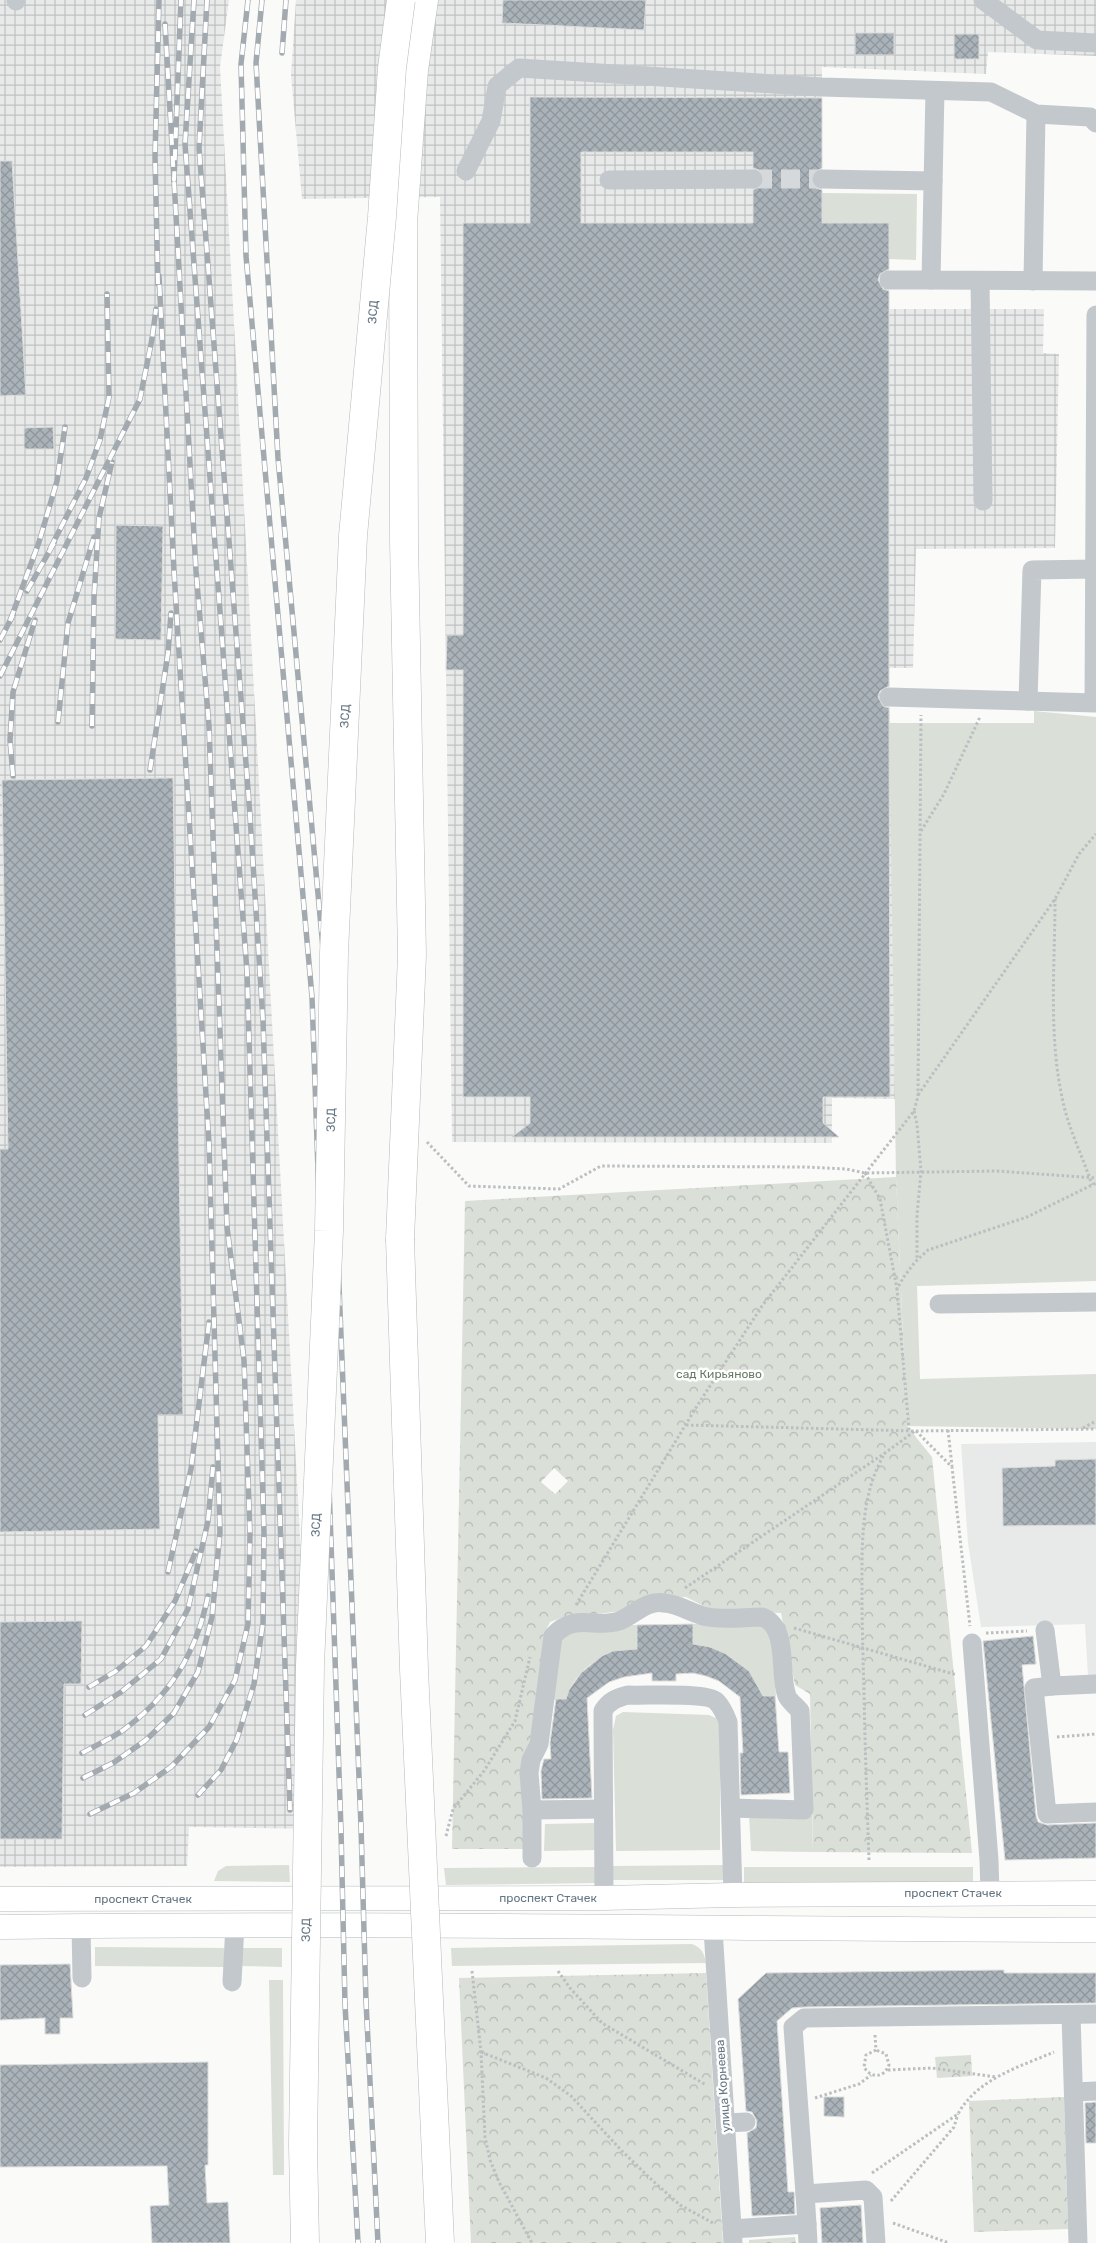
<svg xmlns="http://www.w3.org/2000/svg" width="1096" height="2243" font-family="Rubik,sans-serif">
<defs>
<pattern id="industrial-grid" width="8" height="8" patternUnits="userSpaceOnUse" patternTransform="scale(1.25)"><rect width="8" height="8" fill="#e8e9e9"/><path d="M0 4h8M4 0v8" fill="none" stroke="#c0c1c2"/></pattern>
<pattern id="forest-crowns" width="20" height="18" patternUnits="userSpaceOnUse" patternTransform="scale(1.25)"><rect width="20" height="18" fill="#dadfd7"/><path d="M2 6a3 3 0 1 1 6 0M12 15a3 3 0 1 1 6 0" fill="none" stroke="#b4b9b4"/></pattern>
<pattern id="building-cross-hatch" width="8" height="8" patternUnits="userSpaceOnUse" patternTransform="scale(1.25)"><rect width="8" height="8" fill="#aab3b9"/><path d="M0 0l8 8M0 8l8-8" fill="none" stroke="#8e969c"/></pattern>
</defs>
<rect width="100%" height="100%" fill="#fafaf8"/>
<path fill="#e8e9e9" d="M1096,1442v234h-8l-3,-52 -104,3 -13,-84 -7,-99z"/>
<g fill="url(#industrial-grid)">
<path d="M0,0h229l-9,67 96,1762 -127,-2 -2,39 -187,1z"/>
<path d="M296,0h800v56l-108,-4 -2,22 -164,-7v156h67v86h155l-1,44 16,1 -4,194 -139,1 -3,119h-24l6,431 -63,-1v45l-380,-1 -12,-945 -138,2 -11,-124z"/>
</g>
<g fill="#dadfd7">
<path d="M822,193l95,1 -1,66 -27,-1v-36h-67z"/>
<path d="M1034,711l62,6v564l-179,5 3,93 176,-5v55l-189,-3 -11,-249 -7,-454h145z"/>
<path d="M751,1621l8,2 12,13 5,60h-13c-17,-32 -34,-46 -70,-52v-20z"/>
<path d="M637,1625v24c-32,1 -61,18 -71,50l-17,1 10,-57 13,-17z"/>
<path d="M623,1712l86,3 7,3 4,9v123l-104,1 -3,-121 3,-14z"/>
<path d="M749,1815l63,1 1,36 -62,-1z"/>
<path d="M596,1823v27l-52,1 1,-27z"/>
<path d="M289,1865l1,17 -76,-1 4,-10 8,-5z"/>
<path d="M724,1865v15h-111l-1,-14z"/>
<path d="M598,1867v16l-152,2 -2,-17z"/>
<rect x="744" y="1867" width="229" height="16"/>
<path d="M692,1944c10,4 12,9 14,19l-254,3 -1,-18z"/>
<path d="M95,1947l129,1v19l-129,-1z"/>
<path d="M241,1948h41v19l-41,-1z"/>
<path d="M269,1980h14l1,195h-11z"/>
</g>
<g fill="url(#forest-crowns)" fill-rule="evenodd">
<path d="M896,1177l11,249 25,31 40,396 -159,-1 -3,-158 -15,-9 -14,-72 -67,-2 -28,-14 -35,2 -29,12 -61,7 -11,4 -6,12 -12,103 -10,21 2,91h-72l13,-648zM554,1468l14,13 -13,13 -14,-12z"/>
<path d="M706,1973l17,270h-252l-12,-265z"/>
<path d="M971,2055l1,21 -35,2 -2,-21z"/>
<path d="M1064,2097l4,132 -94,3 -5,-131z"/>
<path d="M795,2237l1,6h-47v-3z"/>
</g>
<g fill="url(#building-cross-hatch)" stroke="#dcdcda" fill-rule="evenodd">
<path d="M503,0h143l-2,30 -142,-7z"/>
<rect x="855" y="33" width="39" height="22"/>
<rect x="954" y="34" width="25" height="25"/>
<path d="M530,97l292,1v70l-9,5 -2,6 5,9 6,2v33h67v46l-9,5 -2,6 5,9 6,2v395l-9,5 -2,6 5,9 6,2 1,389h-67v26l16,14h-327l18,-14v-26h-67v-427h-17l1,-35h16v-412h67zM581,152h172v16l6,2 5,8 -2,7 -9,5v33h-172z"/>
<path d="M0,161h12l14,234 -26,1z"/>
<path d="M53,427l1,22h-30v-21z"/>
<path d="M116,525l47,1 -2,114 -46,-1z"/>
<path d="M173,778l10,637h-25l2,114 -160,3v-383h8l-6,-369z"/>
<path d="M1096,1459v66l-93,1 -1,-58 53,-2v-6z"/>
<path d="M82,1621l-1,63h-17l-2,155h-62v-217z"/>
<path d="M693,1624v20l17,3 16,7 23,17 14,25h12l4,56h9l2,41 -49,2 -1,-42h3l-3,-56 -21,-16 -13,-5 -13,-3 -17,1v7h-24v-8l-28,4 -15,5 -22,16 5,100 -50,1 -1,-28 3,-12h7l-1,-16 6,-44h10l3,-9 12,-17 21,-17 11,-5 24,-2v-24z"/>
<path d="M1033,1636l3,28 -14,1 14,151 2,6 9,3 49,-2v35l-91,2 -22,-219z"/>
<path d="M70,1964l3,54h-13v16h-15v-16l-45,2v-55z"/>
<path d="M1004,1970v3h92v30l-292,4 -12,1 -15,13 11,171h6l1,22 -43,2 -5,-83 9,-5 1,-7 -5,-9 -6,-1 -8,-112 28,-26z"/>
<path d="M208,2062v103h-3l2,38 21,-1 2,41h-78l-2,-37 19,-1 -2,-39 -167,1v-102z"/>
<path d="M824,2097h20v20l-20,-1z"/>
<path d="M1096,2102v41h-10l-1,-40z"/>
<path d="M861,2205l2,38h-41l-2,-35z"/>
</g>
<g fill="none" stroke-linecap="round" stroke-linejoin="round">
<path stroke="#d5d9db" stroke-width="19" stroke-dasharray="19 9" stroke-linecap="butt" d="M753,179h69"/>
<defs>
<g id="major">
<path d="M0,1899l604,-1 129,-3 363,-2"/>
<path d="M0,1927c365,-5 731,2 1096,3"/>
</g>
<path id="highway" d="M400,1239l12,-284 -8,-415 -1,-317 11,-153 10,-70"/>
</defs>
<use href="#major" stroke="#b5babe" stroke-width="25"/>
<use href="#highway" stroke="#b4b9bd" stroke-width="29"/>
<g stroke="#bbbfc2" stroke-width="3" stroke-dasharray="2.5 2.5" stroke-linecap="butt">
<path d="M921,831l23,-37 36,-77"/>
<path d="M1055,899c0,67 -7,137 8,203 6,28 20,55 29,83"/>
<path d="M918,1095l137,-196 24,-45 17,-20"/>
<path d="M914,1111l3,13 4,47 -4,44v44"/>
<path d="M427,1142l42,44 90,3 42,-23 205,1 40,2 19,4 132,-2 99,7"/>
<path d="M865,1173l15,26 17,90"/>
<path d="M686,1425l229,6 181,-2"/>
<path d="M1083,1428l13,-7"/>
<path d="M909,1430l-12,-141 6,-11 12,-16 13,-12 99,-33 69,-34"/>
<path d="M948,1430l4,36"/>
<path d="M916,1431l36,36 18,159"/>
<path d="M685,1588l200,-135 30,-22"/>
<path d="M576,1605l121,-199 65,-100 152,-195 4,-15 3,-381"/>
<path d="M794,1628l163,47"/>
<path d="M986,1633l41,-2"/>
<path d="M1057,1737l39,-3"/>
<path d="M446,1836l7,-27 31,-38 31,-50 15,-64"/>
<path d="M869,1860c-2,-56 -4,-112 -5,-168 -1,-33 -2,-66 -2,-99 0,-46 -2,-99 23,-140"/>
<path d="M472,1971l9,81 4,85 5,23 9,22 33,61"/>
<path d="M558,1971l12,17 32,35 104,62"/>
<path d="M875,2035l1,15 -10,5 -2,12c7,12 20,11 25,-2l-3,-11 -10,-4"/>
<path d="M481,2052l65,26 25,18 51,55 31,30 27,24 33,18"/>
<path d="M888,2070l44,-2 64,9"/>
<path d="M815,2098l44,-14 12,-9"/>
<path d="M872,2173l86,-59c19,-35 61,-47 96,-62"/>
<path d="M891,2201l63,-74 4,-13"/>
<path d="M893,2223l56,20"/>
</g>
<g stroke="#c3c8cc" stroke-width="19">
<path d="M16,0v1"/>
<path d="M983,0l54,40 59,3"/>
<path d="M935,91l-4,189 165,1"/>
<path d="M466,171l25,-50 6,-35 22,-18 303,19 169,5 45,22 54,3 6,6"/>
<path d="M822,179l111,2"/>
<path d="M609,180l144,-1"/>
<path d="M889,280h42"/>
<path d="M980,281l3,220"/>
<path d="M1033,281l3,-167"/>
<path d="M889,697l207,6"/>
<path d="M1028,701l4,-131 63,-1"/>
<path d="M1094,702l2,-387"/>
<path d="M939,1304l157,-2"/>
<path d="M1045,1630l7,56 44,-2"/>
<path d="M972,1643l17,217 1,33"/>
<path d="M1052,1686l-18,2 13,126 49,-2"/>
<path d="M603,1809l-71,1 -3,-37 2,-13 8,-16 14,-108c22,-24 42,-7 66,-15 16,-6 26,-21 45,-18 16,1 28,11 44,14 17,3 37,0 54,0 28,10 16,57 25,79 2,5 9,10 13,15l4,99 -73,-2"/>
<path d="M532,1810v48"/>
<path d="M604,1898l-1,-187c6,-10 13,-13 25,-16 17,1 78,-3 88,6 6,6 9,13 12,21l5,173"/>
<path d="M81,1926l1,52"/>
<path d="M713,1929l20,314"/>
<path d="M232,1982l3,-58"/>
<path d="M1071,2015l7,228"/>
<path d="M1074,2092l22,-1"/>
<path d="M726,2123l20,-1"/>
<path d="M805,2194l-12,-167 11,-9 292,-4"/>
<path d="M807,2224l1,19"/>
<path d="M732,2229l75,-5 -2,-30 61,-4 7,7 3,46"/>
</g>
<use href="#major" stroke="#fff" stroke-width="24"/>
<use href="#highway" stroke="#fff" stroke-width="28"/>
<defs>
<g id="rail">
<path d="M194,0l-9,144 62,828 17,561 -1,90 -9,61 -17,55 -16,31 -23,25"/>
<path d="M207,0l-8,148 51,668 13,205 27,789"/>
<path d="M248,0l-7,64 5,192 66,741 29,833 4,174 13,239"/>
<path d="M262,0l-6,63 22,395 49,534 34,834 5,175 12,242"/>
<path d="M165,24l9,156 7,-180"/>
<path d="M282,53l4,-53"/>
<path d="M158,284l-3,-127 4,-157"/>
<path d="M50,549l36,-71 14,-38 9,-43 -2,-103"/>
<path d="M27,591l27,-48"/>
<path d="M10,621l29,-79 18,-61 8,-54"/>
<path d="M0,640l13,-25"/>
<path d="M0,676l140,-277 12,-60 4,-30"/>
<path d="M58,722l10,-99 26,-86"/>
<path d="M92,726l2,-129 5,-79 13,-56"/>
<path d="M150,770l18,-117 3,-40"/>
<path d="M13,776l-3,-36 3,-48 22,-72"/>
<path d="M168,1572l23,-103 18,-147"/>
<path d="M89,1687l27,-16 30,-25 29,-45 21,-50"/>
<path d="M85,1715l36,-23 40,-33 27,-50 20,-88 5,-54"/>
<path d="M82,1753c13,-7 28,-14 40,-22 48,-35 74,-77 86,-135"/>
<path d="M83,1778l30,-15 33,-23 28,-27 24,-41 14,-55 8,-85 -11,-388 -35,-573 -15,-295"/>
<path d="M90,1814l44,-21 37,-26 38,-40 26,-47 13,-56 2,-89 -6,-175 -17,-133 -18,-501 -13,-155 -22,-391"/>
</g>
</defs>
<use href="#rail" stroke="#a2aab0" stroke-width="5.5"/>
<use href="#rail" stroke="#fff" stroke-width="4" stroke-dasharray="11" stroke-linecap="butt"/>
<defs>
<g id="highway-bridge">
<path d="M400,1239l14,430 26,574"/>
<path d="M305,2243l-2,-98 7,-480 19,-434 5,-278 19,-417 29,-319 10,-149 9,-68"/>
</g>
</defs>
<use href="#highway-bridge" stroke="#b4b9bd" stroke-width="29" stroke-linecap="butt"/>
<use href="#highway-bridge" stroke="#fff" stroke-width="28"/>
</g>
<g text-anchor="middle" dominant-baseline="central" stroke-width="5" stroke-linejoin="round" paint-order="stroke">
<g font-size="12" fill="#657683" stroke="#fff">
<text transform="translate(373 312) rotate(-85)">ЗСД</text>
<text transform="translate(345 716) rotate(-87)">ЗСД</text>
<text transform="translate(331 1120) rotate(-89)">ЗСД</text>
<text transform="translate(316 1525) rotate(-88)">ЗСД</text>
<text x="953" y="1893">проспект Стачек</text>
<text x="548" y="1898">проспект Стачек</text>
<text x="143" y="1899">проспект Стачек</text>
<text transform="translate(306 1930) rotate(-89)">ЗСД</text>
<text transform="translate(723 2086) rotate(-94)">улица Корнеева</text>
</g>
<g font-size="12" fill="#687a64" stroke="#fff">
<text x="719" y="1374">сад Кирьяново</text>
</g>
</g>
</svg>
